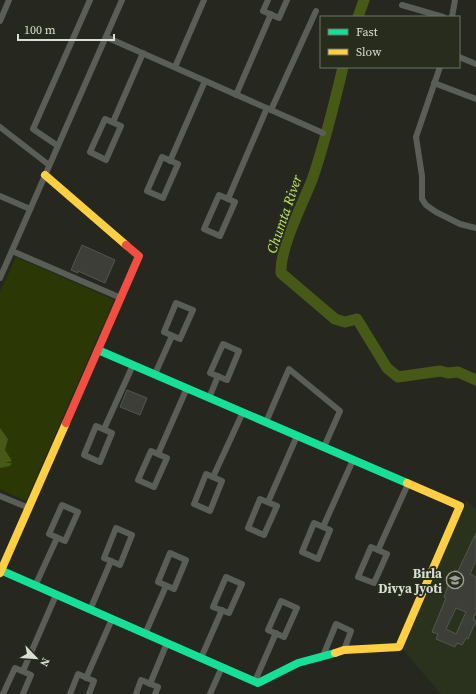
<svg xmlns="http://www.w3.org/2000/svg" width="476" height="694" font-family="'Source Serif 4',serif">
<rect width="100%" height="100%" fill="#262820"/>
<path fill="#2a321d" d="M466,501l10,8v185h-35l-38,-44z"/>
<path fill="#2b3805" d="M16,257l98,43 -88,201 -26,-12v-197z"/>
<path fill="#475917" d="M0,428l8,11 -3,11 7,11 -7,2h7l-2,3 -10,2z"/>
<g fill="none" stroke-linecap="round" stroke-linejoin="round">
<g stroke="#475917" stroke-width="11">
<path d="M358,17l6,-17"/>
<path d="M343,67c-9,38 -18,76 -31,113 -10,25 -32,67 -31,93l54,46 10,3 12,-3 30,49 11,9 42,-6 8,2 10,-1 18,8"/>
</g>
</g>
<g fill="#3c3e37" stroke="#53564e" fill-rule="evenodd">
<path d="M82,245l33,15 -10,23 -27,-12v2l-7,-3z"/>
<path d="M127,390l20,8 -7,17 -20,-8z"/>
<path d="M476,533v27l-6,14 6,3v35l-3,7 3,2 -8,18 -2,-1 -4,7 -5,-2 -2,4 -19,-8 2,-5 -6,-2 14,-34 -2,-1 7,-20 4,-7 3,1zM456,608l10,4 -10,22 -10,-5z"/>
</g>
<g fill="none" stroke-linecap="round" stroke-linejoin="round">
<g stroke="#5b5e56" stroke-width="6">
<path d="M268,0l-5,11 16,7 8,-18"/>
<path d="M402,5l41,12"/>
<path d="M452,17l3,-17"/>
<path d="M0,21l9,-21"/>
<path d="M106,37l217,96"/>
<path d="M459,57l17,7"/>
<path d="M175,67l29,-67"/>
<path d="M440,67l-24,70 6,39v23l4,6 10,7 24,12 16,4"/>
<path d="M434,83l42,16"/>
<path d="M236,95l35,-81"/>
<path d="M271,110l45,-99"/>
<path d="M105,119l16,7 -15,34 -16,-8z"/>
<path d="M113,122l30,-69"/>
<path d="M0,127l49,38"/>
<path d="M58,146l-25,-17 57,-129"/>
<path d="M162,157l16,7 -15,34 -16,-7z"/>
<path d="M170,161l35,-80"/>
<path d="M219,195l16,7 -15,34 -16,-7z"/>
<path d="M0,196l30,13"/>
<path d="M228,199l39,-91"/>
<path d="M12,251l109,47"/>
<path d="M0,278l122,-278"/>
<path d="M176,303l17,7 -13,29 -16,-7z"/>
<path d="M223,344l16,7 -12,29 -17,-7z"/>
<path d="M155,374l17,-38"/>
<path d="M209,398l9,-22"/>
<path d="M266,422l23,-53 51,42 -16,36"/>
<path d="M96,426l16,7 -12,29 -16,-7z"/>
<path d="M104,429l29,-64"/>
<path d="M151,451l16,7 -13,29 -16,-7z"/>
<path d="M158,454l29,-66"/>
<path d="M206,474l16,7 -12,30 -16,-7z"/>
<path d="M213,477l30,-65"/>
<path d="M0,496l29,12"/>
<path d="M260,499l17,7 -13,29 -16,-7z"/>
<path d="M268,502l29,-66"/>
<path d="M62,505l16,7 -13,29 -16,-7z"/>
<path d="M314,523l16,7 -12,29 -16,-7z"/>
<path d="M323,527l30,-67"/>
<path d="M116,528l16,7 -12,30 -16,-7z"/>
<path d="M371,547l16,7 -13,29 -16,-6z"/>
<path d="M378,550l30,-66"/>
<path d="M170,553l16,7 -12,29 -16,-7z"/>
<path d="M226,577l16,7 -13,29 -16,-6z"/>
<path d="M35,586l22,-48"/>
<path d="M281,601l16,7 -13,29 -16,-7z"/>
<path d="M90,610l21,-49"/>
<path d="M145,634l21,-48"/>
<path d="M323,656l13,-32 15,7 -7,19"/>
<path d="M201,658l21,-48"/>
<path d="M23,671l33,-76"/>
<path d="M86,678l26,-59"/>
<path d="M255,681l21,-48"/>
<path d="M150,684l17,-41"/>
<path d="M3,694l12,-26 16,7 -8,19"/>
<path d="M70,694l8,-20 16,7 -5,13"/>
<path d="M136,694l5,-14 17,7 -3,7"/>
<path d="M210,694l12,-27"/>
</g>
<g stroke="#16e098" stroke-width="8">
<path d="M98,350l309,133"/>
<path d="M0,570l258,113 40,-20 37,-10"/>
</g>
<g stroke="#ffcf43" stroke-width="8">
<path d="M45,175l81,70"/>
<path d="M0,573l66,-150"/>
<path d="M335,653l9,-3 55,-3 61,-141 -53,-23"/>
</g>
<path stroke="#f24e42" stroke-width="8" d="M66,423l73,-167 -13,-11"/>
</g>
<defs>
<symbol id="school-ring" viewBox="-11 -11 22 22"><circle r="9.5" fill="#272c1c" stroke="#9b9f95" stroke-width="1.5"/><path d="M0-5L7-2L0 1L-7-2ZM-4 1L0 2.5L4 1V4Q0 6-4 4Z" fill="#9b9f95"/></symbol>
</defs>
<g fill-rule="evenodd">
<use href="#school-ring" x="445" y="570" width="20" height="20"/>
</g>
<g text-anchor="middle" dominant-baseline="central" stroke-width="4" stroke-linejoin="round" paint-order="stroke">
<g font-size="13" font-weight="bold" fill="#dadfd4" stroke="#272c1c" text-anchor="end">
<text x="442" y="573">Birla<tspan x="442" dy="15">Divya Jyoti</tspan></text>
</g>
<g font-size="14" font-style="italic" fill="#c0e56d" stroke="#272c1c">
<text transform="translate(284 214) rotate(-71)">Chumta River</text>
</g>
</g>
<rect x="320" y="16" width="140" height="52" fill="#272c1c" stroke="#6f7466"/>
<rect x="328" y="29" width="20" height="6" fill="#16e098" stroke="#6f7466"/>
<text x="356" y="36" font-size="12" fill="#dadfd4">Fast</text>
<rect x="328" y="49" width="20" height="6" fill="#ffcf43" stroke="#6f7466"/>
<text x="356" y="56" font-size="12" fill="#dadfd4">Slow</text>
<g transform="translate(36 658) rotate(115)" stroke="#272c1c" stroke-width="3" paint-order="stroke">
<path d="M0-3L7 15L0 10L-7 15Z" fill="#dadfd4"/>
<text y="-6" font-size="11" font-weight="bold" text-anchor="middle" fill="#dadfd4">N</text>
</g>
<path d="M18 34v6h96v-6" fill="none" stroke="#dadfd4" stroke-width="2"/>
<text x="24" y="34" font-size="12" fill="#dadfd4" stroke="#272c1c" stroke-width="3" paint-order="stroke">100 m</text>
</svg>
